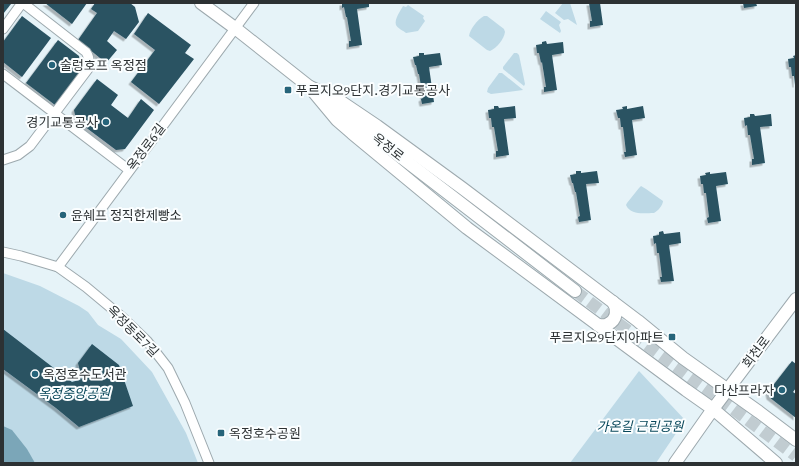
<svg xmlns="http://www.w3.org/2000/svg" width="799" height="466" font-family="'Source Serif 4','Noto Sans KR',serif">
<defs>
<filter id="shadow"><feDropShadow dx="-2.5" dy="2.5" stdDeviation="0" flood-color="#0004"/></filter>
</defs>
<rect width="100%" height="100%" fill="#e6f3f8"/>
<g fill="#bdd9e6">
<path d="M563,3h7l7,22 -9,-6 -4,1 -9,-7z"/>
<path d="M408,5l16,11 -1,2 2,3 -7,10 -12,2c-2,-2 -9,-5 -10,-8 -2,-6 5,-15 7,-19l3,1z"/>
<path d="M546,11l15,11 -2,3 2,6 -1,2 -20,-14z"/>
<path d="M484,16h3l17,13 1,3c-1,7 -8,16 -15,19l-3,-1 -18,-14c1,-7 8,-16 15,-20z"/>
<path d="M514,53h3l2,2 6,29 -1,2 -21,-17v-2z"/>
<path d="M499,73h3l20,16 1,1 -32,4 -4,-2 1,-4z"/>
<path d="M641,186l5,3 17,12c0,4 -5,10 -9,12 -9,0 -23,3 -28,-8l1,-2 12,-15z"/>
<path d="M3,273l37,13 39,20 9,6 10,13 23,14 31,33 34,61 12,30h-195z"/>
<path d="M639,371l46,49 -29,43h-86z"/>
</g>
<path fill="#7ba6b8" d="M3,426l9,4 15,19 8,14h-32z"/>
<g fill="#295262" filter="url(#shadow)">
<path d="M3,3h6l2,1 -8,10z"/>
<path d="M45,3h42l-15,21z"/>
<path d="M95,3h35l5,4 4,15 -13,17 -12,-8 -7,10 10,9 -11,13 -28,-23 19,-27 -6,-4z"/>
<path d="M342,3h27v4l-12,2 5,36 -13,2v-6h2l-4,-24h-1l-2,-10 -2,1z"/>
<path d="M589,3h11l3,22 -13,2v-6h2z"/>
<path d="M743,3h13l1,3 -13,2z"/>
<path d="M148,13l43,32 -6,8 9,6 -35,45 -28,-22 24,-32 -21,-16z"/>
<path d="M22,16l29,22 -29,39 -19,-15v-20z"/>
<path d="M58,40l21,16 3,13 -27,36 -29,-22z"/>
<path d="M546,41l1,3 16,-2 1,11 -12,2 5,35 -13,2v-5h2l-4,-25 -1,1 -2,-10h-2l-1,-8 6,-1v-2z"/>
<path d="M419,53h5v2l16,-2 2,12 -13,2 5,35 -12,2 -1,-5 2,-1 -4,-24h-1l-2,-9h-1l-2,-8 6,-1z"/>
<path d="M796,55v30h-1l-1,-9h-2l-1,-9h-2l-1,-8 6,-1 -1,-2z"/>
<path d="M97,79l21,16 -7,10 17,13 13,-19 13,11 -29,39 -9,1 -40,-30 -2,-10z"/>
<path d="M494,106h4l1,2 16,-2 1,12 -12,1 5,36 -13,2v-6h2l-4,-24h-2l-1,-9h-2l-1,-8 6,-1z"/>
<path d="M627,106v3l16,-3 2,12 -13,2 5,35 -12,2 -1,-5h2l-3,-25h-2l-1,-9h-2l-2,-8 7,-1 -1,-2z"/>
<path d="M750,114h4l1,2 16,-2 1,12 -12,1 5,36 -13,2v-6h2l-4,-24h-2l-1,-10 -2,1 -1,-8 6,-1z"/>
<path d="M576,171h5v2l16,-2 2,12 -13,1 5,36 -12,2 -1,-5 2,-1 -4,-24h-1l-2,-9h-1l-2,-8 6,-1z"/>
<path d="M710,172v2l16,-2 2,12 -12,2 5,35 -13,2 -1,-5 2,-1 -3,-24h-2l-1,-9h-2l-1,-8 6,-1 -1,-2z"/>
<path d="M663,231l1,3 16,-2 1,11 -12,2 5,36 -13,1 -1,-5h2l-3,-24h-2l-1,-10 -2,1 -1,-8 6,-1v-3z"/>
<path d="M3,329l69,53 10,-3 -4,-16 14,-19 27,21 14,41 -54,21 -23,-19 -53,-39z"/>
<path d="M792,361l4,3v24l-3,4 3,2v24l-27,-21 -1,-5z"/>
</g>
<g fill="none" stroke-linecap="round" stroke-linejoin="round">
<path stroke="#c1ccd1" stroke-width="12" stroke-dasharray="12 6" stroke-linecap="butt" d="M575,291l221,165"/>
<defs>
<g id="street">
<path d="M3,29l19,-26"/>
<path d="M3,74l126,96"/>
<path d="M3,160l15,-5 12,-9 58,-77c2,-6 2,-11 -2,-17l-63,-49"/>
<path d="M3,252l18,4 37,11 28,20 36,30 25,24 21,27 17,35 24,60"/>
<path d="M58,267l196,-264"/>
</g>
<g id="secondary">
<path d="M201,3l34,25 81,64"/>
<path d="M310,87l27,12 40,27 85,62 176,133 45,37 76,54 37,28"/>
<path d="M312,90l25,30 15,13 115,95 219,162 27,19 63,54"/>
<path d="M332,104l243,187"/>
<path d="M598,325c4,0 7,1 10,-1 9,-4 10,-15 5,-22"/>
<path d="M675,463l38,-54 83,-110"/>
</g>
</defs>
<use href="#street" stroke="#9da9ae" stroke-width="11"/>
<use href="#secondary" stroke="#9da9ae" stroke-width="14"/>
<use href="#street" stroke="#fff" stroke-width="9"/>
<use href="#secondary" stroke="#fff" stroke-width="12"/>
</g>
<g fill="#26647a" stroke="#fbfeff" stroke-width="1.5">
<circle cx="52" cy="65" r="4"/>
<rect x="284" y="86" width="8" height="8" rx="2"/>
<circle cx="106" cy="122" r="4"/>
<circle cx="63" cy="215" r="4"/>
<rect x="668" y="333" width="8" height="8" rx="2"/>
<circle cx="35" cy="374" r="4"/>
<circle cx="782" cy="390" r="4"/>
<rect x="217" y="429" width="8" height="8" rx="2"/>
</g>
<g text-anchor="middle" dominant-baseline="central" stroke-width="4" stroke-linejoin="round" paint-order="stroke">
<g font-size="13" fill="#2c3133" stroke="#fbfeff" text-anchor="start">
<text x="60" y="65">술렁호프 옥정점</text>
<text x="296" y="90">푸르지오9단지.경기교통공사</text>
<text x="98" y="122" text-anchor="end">경기교통공사</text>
<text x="71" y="215">윤쉐프 정직한제빵소</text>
<text x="664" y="337" text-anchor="end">푸르지오9단지아파트</text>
<text x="43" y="374">옥정호수도서관</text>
<text x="774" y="390" text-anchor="end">다산프라자</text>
<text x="229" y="433">옥정호수공원</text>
</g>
<g font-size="13" fill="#2c3133" stroke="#fbfeff">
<text transform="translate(146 147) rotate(-53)">옥정로6길</text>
<text transform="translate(388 147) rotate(38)">옥정로</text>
<text transform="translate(133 331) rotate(45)">옥정동로7길</text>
<text transform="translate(756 352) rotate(-53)">회천로</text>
</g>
<g font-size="13" font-style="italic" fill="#08475a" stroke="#fbfeff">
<text x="74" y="393">옥정중앙공원</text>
<text x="640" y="426">가온길 근린공원</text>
</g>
</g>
<rect width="799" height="466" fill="none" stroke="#2c3133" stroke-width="8"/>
</svg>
